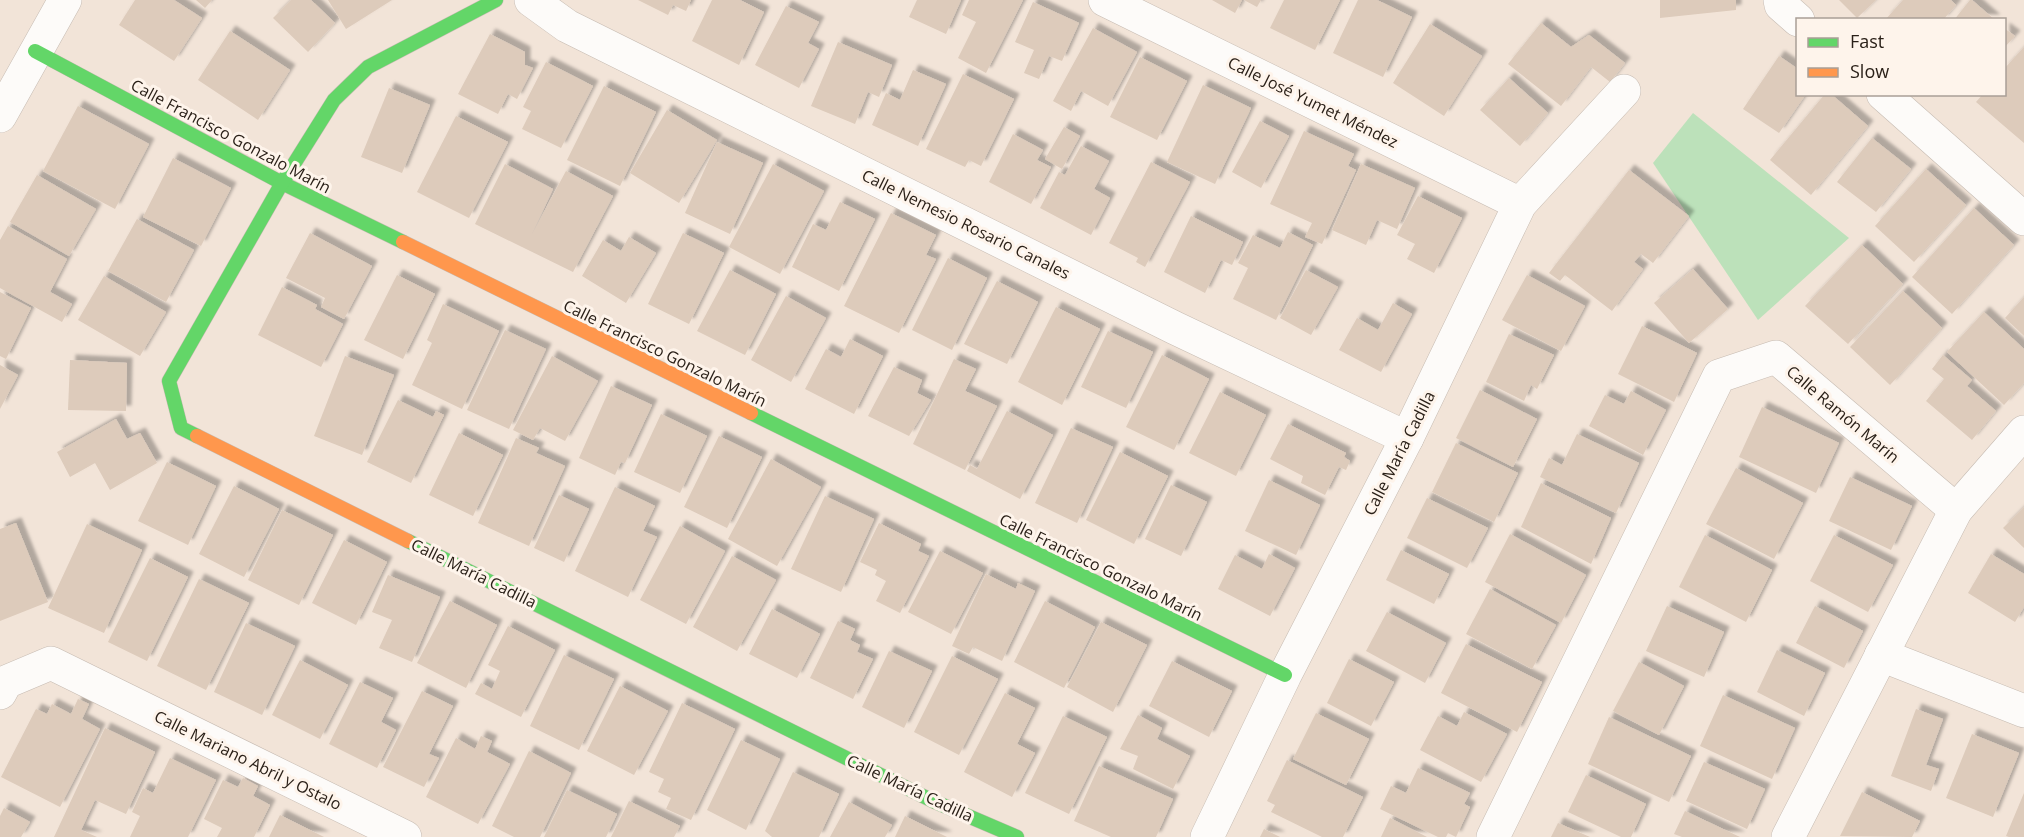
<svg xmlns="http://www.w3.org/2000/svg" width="2024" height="837" font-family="'Open Sans',sans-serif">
<defs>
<filter id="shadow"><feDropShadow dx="5.5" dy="-5.5" stdDeviation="1.5" flood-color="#0004"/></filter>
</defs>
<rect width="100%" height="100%" fill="#f2e4d8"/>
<path fill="#bce1ba" d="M1693,113l156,125 -91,82 -105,-157z"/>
<g fill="#ddcbbb" filter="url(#shadow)">
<path d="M135,0h39l28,18 -28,43 -55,-36z"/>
<path d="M196,0h16l-7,8z"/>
<path d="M291,0h20l24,23 -27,29 -35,-34z"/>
<path d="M328,0h64l-46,29z"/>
<path d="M638,0h53l-5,11 -13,-6 -5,10z"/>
<path d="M712,0h28l24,12 -25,53 -47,-24z"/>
<path d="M917,0h44l-15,34 -37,-17z"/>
<path d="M969,0h54l-37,73 -28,-15 18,-36 -14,-7z"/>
<path d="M1212,0h30l-7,13z"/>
<path d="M1244,0h17l-4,7z"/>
<path d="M1284,0h56l-25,50 -45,-22z"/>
<path d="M1358,0h19l35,17 -29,60 -50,-24z"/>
<path d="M1660,0h76v10l-76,8z"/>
<path d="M1839,0h37l-19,18z"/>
<path d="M1903,0h48l5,5 -13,15h-58z"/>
<path d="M1970,0h2l23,20h-41z"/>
<path d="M1033,2l46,21 -17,38 -13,-5 -10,23 -15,-6 10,-23 -19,-8z"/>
<path d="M786,6l33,16 -11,21 11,6 -20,39 -44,-23z"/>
<path d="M1541,23l30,24 18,-12 36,28 -15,19 -19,-15 -30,39 -53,-42z"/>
<path d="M1430,24l52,32 -38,60 -51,-33z"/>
<path d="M1093,28l44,24 -29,54 -27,-15 -10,20 -18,-10z"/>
<path d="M2004,28l11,8 -11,12z"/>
<path d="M230,31l60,39 -32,50 -60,-40z"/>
<path d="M490,34l35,18v13l8,3 -16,31 -9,-5 -10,20 -40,-20z"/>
<path d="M838,42l54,23 -13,32 -11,-5 -13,32 -44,-18z"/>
<path d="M2024,47v96l-48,-41 7,-8h21v-25z"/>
<path d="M1779,56l19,13v25h8l-27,39 -36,-24z"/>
<path d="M1140,57l47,24 -30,59 -47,-23z"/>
<path d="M546,62l47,24 -32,62 -39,-19 9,-18 -8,-4z"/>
<path d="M913,70l33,14 -28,62 -46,-21 14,-32 14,7z"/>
<path d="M963,74l51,25 -33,67 -12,-6 -4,7 -39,-18z"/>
<path d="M1509,78l39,35 -28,33 -40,-36z"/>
<path d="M1203,85l48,23 -36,76 -48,-22z"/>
<path d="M604,86l52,26 -36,74 -53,-26z"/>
<path d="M389,88l41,17 -28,68 -41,-16z"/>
<path d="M1825,94h6l37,32 -57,69 -41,-35z"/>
<path d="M78,106l71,38 -34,65 -72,-38z"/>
<path d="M667,110l50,30 -38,63 -49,-30z"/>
<path d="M456,116l52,26 -39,76 -52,-26z"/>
<path d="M1260,121l29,15 -28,52 -29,-16z"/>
<path d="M1064,127l16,9 -18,33 -17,-10z"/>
<path d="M1304,131l50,23 -6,12 8,4 -34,74 -17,-7 7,-14 -42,-19z"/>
<path d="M1013,134l30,16 -6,10 14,7 -20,37 -42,-22z"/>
<path d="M1872,138l39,31 -35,43 -39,-30z"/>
<path d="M717,142l46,21 -33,71 -45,-21z"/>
<path d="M1081,146l28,15 -15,28 16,9 -19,37 -51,-27 19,-36 6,3z"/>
<path d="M173,158l58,30 -30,58 -58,-29z"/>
<path d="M1151,162l39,20 -45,85 -9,-5 2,-4 -29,-15z"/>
<path d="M505,164l48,25 -21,45 34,-63 47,25 -40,76 -98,-48z"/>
<path d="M773,164l51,27 -44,83 -51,-27z"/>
<path d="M1361,164l54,24 -18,41 -20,-9 -11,25 -34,-15z"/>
<path d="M1926,169l40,36 -52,57 -39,-36z"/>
<path d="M1629,170l60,46 -36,47 -12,-9 -7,8 9,7 -31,42 -47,-36 -5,6 -11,-8z"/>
<path d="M37,175l59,34 -27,47 -59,-34z"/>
<path d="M1418,196l44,22 -28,55 -27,-14 8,-15 -18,-9z"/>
<path d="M840,202l35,17 -36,72 -47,-24 21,-43 13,6z"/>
<path d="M1974,208l40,37 -62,69 -40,-37z"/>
<path d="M891,213l45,22 -10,20 10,4 -37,74 -55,-27z"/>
<path d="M1191,216l52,26 -11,23 -11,-5 -16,33 -41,-21z"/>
<path d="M137,219l57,31 -28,52 -58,-31z"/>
<path d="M8,226l59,33 -17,33 22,12 -10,18 -62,-34v-48z"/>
<path d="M1288,232l25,13 -37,75 -43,-21 15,-31 -10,-5 15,-28 27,13z"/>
<path d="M310,233l62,33 -28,53 -23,-12 4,-9 -39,-20z"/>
<path d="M683,233l41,20 -35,71 -41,-20z"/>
<path d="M629,237l27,16 -30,50 -44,-27 21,-36 18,11z"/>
<path d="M1862,245l41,39 -55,60 -43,-38z"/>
<path d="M948,258l39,20 -35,72 -40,-20z"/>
<path d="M1693,269l35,40 -39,34 -35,-40z"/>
<path d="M730,270l46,24 -31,61 -48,-24z"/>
<path d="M1306,270l32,17 -27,48 -31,-17z"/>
<path d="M397,275l38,19 -32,65 -39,-19z"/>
<path d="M1527,275l58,31 -24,45 -59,-31z"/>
<path d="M104,276l62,36 -26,44 -62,-36z"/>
<path d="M997,281l41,21 -31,62 -43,-20z"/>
<path d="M282,287l35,18 -2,4 28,15 -22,43 -63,-32z"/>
<path d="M1903,291l39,37 -52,57 -40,-38z"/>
<path d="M0,292l31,16 -25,51 -6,-3z"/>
<path d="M786,296l40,22 -35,64 -40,-22z"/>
<path d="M2024,297v39l-19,-18z"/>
<path d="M1393,303l19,11 -31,58 -42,-22 18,-32 21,12z"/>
<path d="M443,304l56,27 -37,78 -50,-24 20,-42 -5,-3z"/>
<path d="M1056,307l44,22 -38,76 -44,-23z"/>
<path d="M1984,312l40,37v34l-20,22 -57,-53z"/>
<path d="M1642,326l55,27 -23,49 -56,-28z"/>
<path d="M505,330l41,19 -37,80 -42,-19z"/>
<path d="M1108,331l45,21 -27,56 -45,-21z"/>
<path d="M1509,334l45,21 -17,34 -6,-4 -7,16 -38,-19z"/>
<path d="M850,339l33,17 -29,58 -49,-25 21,-40 15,8z"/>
<path d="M1162,355l47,24 -35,71 -48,-23z"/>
<path d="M1943,355l29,25 -5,6 29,25 -24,29 -46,-39 18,-22 -12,-10z"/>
<path d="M345,356l49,19 -32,80 -48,-19z"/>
<path d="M552,356l46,25 -33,60 -25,-13 -7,12 -20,-10z"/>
<path d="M954,359l22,10 -11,22 32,15 -32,64 -52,-26z"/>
<path d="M70,360l57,3 -1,48 -58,-1z"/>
<path d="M0,365l18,10 -18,34z"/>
<path d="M894,367l28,13 -5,13 14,7 -22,36 -41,-20z"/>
<path d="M611,386l41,19 -27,58 -4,-1 -6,13 -36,-17z"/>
<path d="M1480,390l57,29 -24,48 -57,-29z"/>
<path d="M1631,391l35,19 -23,45 -54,-29 16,-31 19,9z"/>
<path d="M1220,392l46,23 -30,61 -47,-23z"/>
<path d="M398,400l35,17 3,-6 8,4 -33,68 -44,-21z"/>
<path d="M1762,407l77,36 -23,50 -77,-36z"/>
<path d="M1007,411l46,24 -33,64 -53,-28 3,-6 7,4z"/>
<path d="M661,414l46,22 -27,57 -46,-21z"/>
<path d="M116,419l11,20 13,-6 17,30 -47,27 -15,-27 -25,14 -13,-25z"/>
<path d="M1288,424l58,29 -2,4 6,4 -4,9 -7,-3 -14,28 -24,-12 2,-7 -33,-17z"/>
<path d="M1071,428l42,19 -36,76 -42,-20z"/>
<path d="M459,433l44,22 -30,61 -44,-21z"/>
<path d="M1577,434l62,29 -23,50 -76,-36 9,-19 13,7z"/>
<path d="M719,436l43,21 -35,71 -43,-21z"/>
<path d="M516,438l23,10 -3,5 29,13 -36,80 -51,-23z"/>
<path d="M1456,443l62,30 -24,49 -62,-30z"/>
<path d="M1120,452l48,24 -34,68 -48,-24z"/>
<path d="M771,459l50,28 -44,79 -49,-27z"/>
<path d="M167,462l49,24 -28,59 -50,-24z"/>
<path d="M1736,468l67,35 -29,56 -68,-35z"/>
<path d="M1850,477l62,29 -21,44 -62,-29z"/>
<path d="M1269,480l51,25 -24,50 -51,-24z"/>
<path d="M1541,483l70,35 -20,46 -70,-37z"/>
<path d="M1171,485l36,17 -26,54 -36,-17z"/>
<path d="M234,486l45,23 -35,68 -45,-23z"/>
<path d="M615,487l40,19 -12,25 14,6 -29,60 -53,-26z"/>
<path d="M559,495l30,14 -25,53 -30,-14z"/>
<path d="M825,496l49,23 -33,73 -50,-23z"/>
<path d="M1427,498l61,30 -21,40 -60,-30z"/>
<path d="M2024,507v41l-21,-20z"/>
<path d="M282,510l51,25 -34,70 -51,-25z"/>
<path d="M16,523l32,79 -48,19v-92z"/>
<path d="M879,523l42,21 -3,7 11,5 -29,57 -24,-12 10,-20 -11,-6 2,-5 -17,-8z"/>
<path d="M87,524l55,26 -38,83 -56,-25z"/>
<path d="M680,526l45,25 -39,73 -46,-24z"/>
<path d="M1510,534l76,41 -25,48 -76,-41z"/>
<path d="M1705,535l67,35 -26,52 -67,-35z"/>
<path d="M1834,535l59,30 -25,47 -58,-31z"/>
<path d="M344,540l43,22 -31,63 -44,-22z"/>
<path d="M1401,550l48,24 -15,30 -48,-24z"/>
<path d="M940,551l43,22 -32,61 -43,-22z"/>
<path d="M1269,554l26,14 -25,48 -52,-27 17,-34 27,14z"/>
<path d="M1991,554l33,20v33l-9,15 -47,-29z"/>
<path d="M732,556l44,24 -39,71 -44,-24z"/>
<path d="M150,558l38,19 -41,84 -39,-19z"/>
<path d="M986,574l30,15 2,-6 17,8 -33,70 -29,-14 -4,7 -17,-8z"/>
<path d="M388,575l52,22 -28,65 -33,-14 13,-28 -20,-8z"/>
<path d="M199,579l50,24 -43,87 -49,-24z"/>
<path d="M1490,589l66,36 -24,44 -66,-35z"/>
<path d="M450,601l47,24 -31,63 -49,-25z"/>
<path d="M1045,601l50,26 -31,61 -50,-26z"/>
<path d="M1667,606l57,26 -20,45 -58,-26z"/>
<path d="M1815,606l48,25 -19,37 -48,-25z"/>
<path d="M772,609l48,25 -23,44 -48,-24z"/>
<path d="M1387,612l59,31 -21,40 -59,-32z"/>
<path d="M838,621l17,8 -5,11 10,5 -3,7 16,7 -20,40 -43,-21z"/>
<path d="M1101,622l46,23 -34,67 -46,-25z"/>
<path d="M246,623l49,23 -33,69 -48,-23z"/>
<path d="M508,626l47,24 -34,67 -46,-23 6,-11 11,6 8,-18 -12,-6z"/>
<path d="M1466,644l76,38 -25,50 -76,-39z"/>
<path d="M1777,650l48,23 -21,43 -47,-24z"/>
<path d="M889,651l43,20 -28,57 -42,-21z"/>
<path d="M564,655l50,24 -35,71 -49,-24z"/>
<path d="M952,656l46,23 -39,76 -45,-23z"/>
<path d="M1349,659l45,23 -23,44 -44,-23z"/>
<path d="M300,660l48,25 -28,54 -48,-24z"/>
<path d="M1172,661l60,30 -23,46 -60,-31z"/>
<path d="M1639,662l45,24 -25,49 -46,-24z"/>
<path d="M360,682l33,16 -12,24 15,8 -19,38 -48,-24z"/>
<path d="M620,686l48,25 -34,64 -47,-24z"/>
<path d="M422,691l31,15 -24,48 10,4 -15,29 -41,-20z"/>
<path d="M1005,693l30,15 -18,36 18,9 -23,44 -48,-25z"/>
<path d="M1723,695l72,33 -23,51 -72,-33z"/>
<path d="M78,699l11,5 -7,15 18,10 -40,78 -59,-30 35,-68 11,5 5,-10 19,10z"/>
<path d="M682,703l53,26 -44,91 -25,-11 5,-11 -13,-6 6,-13 -15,-7z"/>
<path d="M1916,709l27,10 -17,46 13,4 -8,22 -40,-15z"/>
<path d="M1464,712l43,22 -26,48 -61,-32 18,-34 19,10z"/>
<path d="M1316,713l53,26 -23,46 -53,-26z"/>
<path d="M1138,715l24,13 -5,11 33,17 -17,33 -40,-20 5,-13 -18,-7z"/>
<path d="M1063,716l44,21 -38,77 -44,-21z"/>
<path d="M1609,717l82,39 -22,46 -81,-38z"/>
<path d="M105,728l50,24 -29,62 -31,-14 -14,30 16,7h-43z"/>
<path d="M1972,734l47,19 -26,64 -47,-19z"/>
<path d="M481,736l11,5 -5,11 23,12 -32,60 -52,-27 30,-59 19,11z"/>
<path d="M741,740l39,19 -34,71 -39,-20z"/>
<path d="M529,751l42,22 -31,64h-26l-22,-11z"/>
<path d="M170,758l46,22 -28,57h-58l10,-21 -8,-4 11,-24 10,5z"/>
<path d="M1287,760l76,37 -20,40h-21l-51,-25 4,-7 -8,-4z"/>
<path d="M1704,762l61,27 -18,40 -61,-28z"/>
<path d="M1099,766l74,33 -17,38h-45l-37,-16z"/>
<path d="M1418,768l52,25 -6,11 6,3 -14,30 -8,-4 -2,4h-8l-58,-28 11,-23 15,7z"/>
<path d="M793,772l46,22 -20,43h-47l-7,-6z"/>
<path d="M1586,775l60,29 -15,33h-10l-53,-25z"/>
<path d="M243,778l15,8 -5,10 17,9 -16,32h-37l5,-9 -18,-9 19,-39 15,7z"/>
<path d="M567,790l50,24 -11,23h-62z"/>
<path d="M1862,792l58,29 -8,16 -72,-1z"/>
<path d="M2024,793v44h-15l-3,-1z"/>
<path d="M629,801l51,25 -6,11h-63z"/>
<path d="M849,802l43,23 -7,12h-55z"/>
<path d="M4,808l26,14 -9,15h-21v-21z"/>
<path d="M1685,811l55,26h-58l-8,-3z"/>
<path d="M280,815l44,22h-55z"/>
<path d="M905,816l42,21h-52z"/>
<path d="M1390,818l37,19h-46z"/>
<path d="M1558,823l32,14h-39z"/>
<path d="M1264,829l16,8h-20z"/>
</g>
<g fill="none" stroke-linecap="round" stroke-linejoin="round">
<defs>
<g id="street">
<path d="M531,0l36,26 608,302 232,110"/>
<path d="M1105,0l415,204"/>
<path d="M1780,0l1,5 17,15"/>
<path d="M1883,94l141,125"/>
<path d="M0,116l65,-116"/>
<path d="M1881,655l143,56"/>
<path d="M0,693l6,-11 45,-19 354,174"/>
<path d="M1207,837l78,-162 122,-237 113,-234 104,-113"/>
<path d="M1493,837l226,-461 57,-19 180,153"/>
<path d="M1788,837l168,-327 68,-78"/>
</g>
<g id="fast">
<path d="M35,51l247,132 121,59"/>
<path d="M751,413l534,262"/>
<path d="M197,436l-16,-8 -12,-47 113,-198 52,-83 34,-33 128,-67"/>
<path d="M408,541l525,260 84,36"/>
</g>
<g id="slow">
<path d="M403,242l348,171"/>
<path d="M197,436l211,105"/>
</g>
</defs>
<use href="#street" stroke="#c6bbb2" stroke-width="34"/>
<use href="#fast" stroke="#c6bbb2" stroke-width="15"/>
<use href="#slow" stroke="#c6bbb2" stroke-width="15"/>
<use href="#street" stroke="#fdfbf9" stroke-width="33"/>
<use href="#fast" stroke="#63d668" stroke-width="14"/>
<use href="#slow" stroke="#ff974d" stroke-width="14"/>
</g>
<g text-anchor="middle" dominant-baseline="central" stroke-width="6" stroke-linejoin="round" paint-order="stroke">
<g font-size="16" fill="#2a2018" stroke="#fef4eb">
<text transform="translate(1313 102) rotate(26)">Calle José Yumet Méndez</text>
<text transform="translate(231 136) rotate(28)">Calle Francisco Gonzalo Marín</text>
<text transform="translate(966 224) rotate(26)">Calle Nemesio Rosario Canales</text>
<text transform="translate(665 353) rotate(26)">Calle Francisco Gonzalo Marín</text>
<text transform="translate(1843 414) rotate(40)">Calle Ramón Marín</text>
<text transform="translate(1399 453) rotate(-63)">Calle María Cadilla</text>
<text transform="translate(1101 567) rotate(26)">Calle Francisco Gonzalo Marín</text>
<text transform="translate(474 573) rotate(26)">Calle María Cadilla</text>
<text transform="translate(248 760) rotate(26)">Calle Mariano Abril y Ostalo</text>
<text transform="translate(910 788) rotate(25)">Calle María Cadilla</text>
</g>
</g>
<rect x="1796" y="18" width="210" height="78" fill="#fef4eb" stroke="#a99f97" stroke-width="1.5"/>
<rect x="1808" y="38" width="30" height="9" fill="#63d668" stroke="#a99f97" stroke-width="1.5"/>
<text x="1850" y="48" font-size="18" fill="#2a2018">Fast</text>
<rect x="1808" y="68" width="30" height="9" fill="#ff974d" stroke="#a99f97" stroke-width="1.5"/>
<text x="1850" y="78" font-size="18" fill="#2a2018">Slow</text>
</svg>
